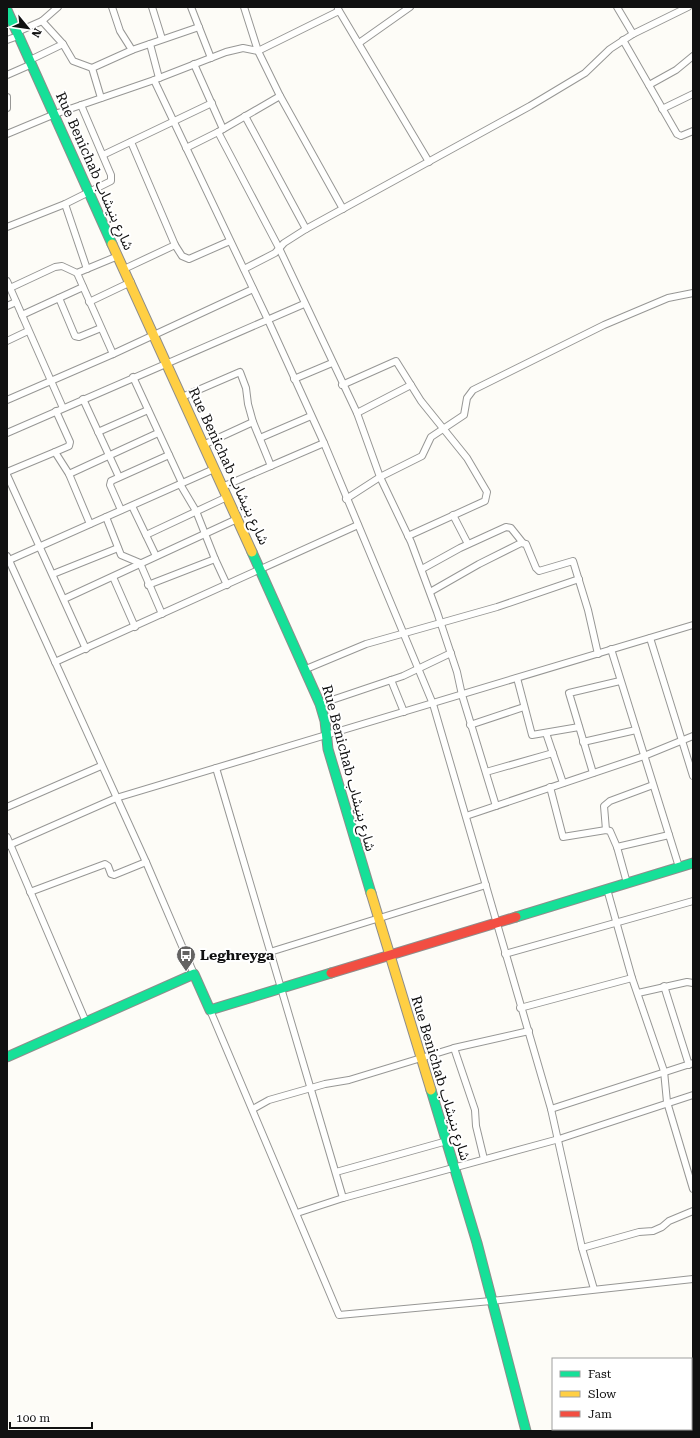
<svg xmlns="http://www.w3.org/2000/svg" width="700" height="1438" font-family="'Roboto Serif','Noto Sans Arabic',serif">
<rect width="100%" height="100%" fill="#fdfcf7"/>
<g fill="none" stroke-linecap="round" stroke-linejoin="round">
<defs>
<g id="street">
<path d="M112,7l8,24 12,19"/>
<path d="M152,7l10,32"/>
<path d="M191,7l20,51"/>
<path d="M244,7l14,44 22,45"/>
<path d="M617,7l16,27 55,-27"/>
<path d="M338,9l91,153"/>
<path d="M17,32l25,-11 16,-14"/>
<path d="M7,40l11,-4"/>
<path d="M623,40l54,94 4,2 12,-5"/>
<path d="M359,43l51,-36"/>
<path d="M63,44l10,17 19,7"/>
<path d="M150,44l9,34"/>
<path d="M30,60l33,-16 -21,-23"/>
<path d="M194,64l29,65"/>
<path d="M7,75l25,-11"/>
<path d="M154,80l114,240 56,123 109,261 118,405 31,139 12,41"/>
<path d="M649,85l27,-15 17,-14"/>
<path d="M7,97v11"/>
<path d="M101,98l-9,-30 40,-18 67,-23"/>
<path d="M662,109l31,-15"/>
<path d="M245,116l61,113"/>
<path d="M218,132l61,116 78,165 23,64 31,65 26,70 20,60 5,23 34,111"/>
<path d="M7,134l48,-20 99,-34 72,-28 17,-4 15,3 81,-40"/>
<path d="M131,142l44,103 7,11 7,3 41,-18"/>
<path d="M186,148l32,-16 62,-36 63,113"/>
<path d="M103,155l109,-52"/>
<path d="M65,204l22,65"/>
<path d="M7,227l58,-23 46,-23v-6l-30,-70"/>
<path d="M124,269l51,-24"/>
<path d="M244,269l31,-16 9,-10 22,-14 224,-123 55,-33 25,-24 23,-15"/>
<path d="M77,273l36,81"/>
<path d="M7,281l56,127"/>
<path d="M10,288l45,-21 7,-1 15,7 41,-17"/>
<path d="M59,298l24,-11"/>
<path d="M89,302l42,-20"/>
<path d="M7,306l9,-4"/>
<path d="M22,315l37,-17 16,38 4,1 22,-9"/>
<path d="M7,341l21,-10"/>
<path d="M133,377l49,106"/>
<path d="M294,379l38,-16"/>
<path d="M342,385l54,-24 25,40 46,57 20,34 -2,9 -77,35"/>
<path d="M182,397l58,-25 6,16 2,16 5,18 18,44"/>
<path d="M83,399l36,78"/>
<path d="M7,400l106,-46 140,-65"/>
<path d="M357,413l54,-28"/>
<path d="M98,432l50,-22"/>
<path d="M7,433l297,-129"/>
<path d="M260,438l51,-22"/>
<path d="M203,445l50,-23"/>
<path d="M55,452l14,-6 1,-4 -14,-31"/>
<path d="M7,472l48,-20 14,22 21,50"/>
<path d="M69,474l89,-41"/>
<path d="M7,475l79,174"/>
<path d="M180,484l16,27 19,48 12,26"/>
<path d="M222,487l102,-44"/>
<path d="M346,499l34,-22 42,-21 9,-19 33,-22 3,-17 6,-8 131,-65 64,-27 25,-5"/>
<path d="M132,506l24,50"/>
<path d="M121,510l-11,-25 1,-4 58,-26"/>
<path d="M453,515l15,29"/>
<path d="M106,517l15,38 19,8 22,51"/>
<path d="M146,535l81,-38"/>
<path d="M7,556l139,306 48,112"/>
<path d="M7,561l207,-92"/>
<path d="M422,569l38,-21 46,-21 5,1 12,15"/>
<path d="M53,574l65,-26"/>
<path d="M113,577l22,50"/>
<path d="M148,585l67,-26"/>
<path d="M430,592l49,-28 42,-21 5,1 10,24 3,3 34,-10 15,49 10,44"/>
<path d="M64,599l173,-80"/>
<path d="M650,638l43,138"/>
<path d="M611,649l68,218"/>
<path d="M55,662l303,-137"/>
<path d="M306,669l60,-25 131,-37 82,-28"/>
<path d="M517,678l15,57 47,-8"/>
<path d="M391,680l13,32"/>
<path d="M320,704l83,-28 48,-23"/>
<path d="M470,725l54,-18"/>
<path d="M546,733l17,50"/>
<path d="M583,742l53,-12"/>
<path d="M216,768l127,430"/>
<path d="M486,772l67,-19"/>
<path d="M593,773l-24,-80 51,-12"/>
<path d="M550,787l13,50 43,-7 4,1 7,16 10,36"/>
<path d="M7,807l94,-41"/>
<path d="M466,816l178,-60 49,-20"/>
<path d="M606,830l-2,-24 6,-5 43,-16"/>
<path d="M7,837l79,185"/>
<path d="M7,846l109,-48 577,-173"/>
<path d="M617,847l52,-12"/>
<path d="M607,889l25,89 32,93 3,31 26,87"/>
<path d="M30,892l75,-28 3,2 3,8 3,1 32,-13"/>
<path d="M270,952l216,-67"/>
<path d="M505,954l188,-53"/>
<path d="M664,986l25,79"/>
<path d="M638,993l49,-11 6,1"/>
<path d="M520,1008l112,-30"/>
<path d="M210,1010l129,305 152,-14 202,-22"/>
<path d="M454,1048l21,62 1,16 8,33"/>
<path d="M253,1109l16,-9 56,-16 24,-4 105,-32 75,-17"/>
<path d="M551,1109l142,-46"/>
<path d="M336,1172l111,-31"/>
<path d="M297,1213l46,-15 216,-59 134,-44"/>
<path d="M582,1248l57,-16 14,-1 9,-4 7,-6 24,-10"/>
</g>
<g id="fast">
<path d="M7,10l105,234"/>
<path d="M252,552l68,152 5,17 3,28 43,144"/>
<path d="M516,917l177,-54"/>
<path d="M7,1057l187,-83 16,36 121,-37"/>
<path d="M431,1090l46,153 49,188"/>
</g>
<g id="slow">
<path d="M112,244l140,308"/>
<path d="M371,893l60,197"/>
</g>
<path id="jam" d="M331,973l185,-56"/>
</defs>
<use href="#street" stroke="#979795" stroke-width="8"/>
<use href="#fast" stroke="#8e8d8b" stroke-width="11"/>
<use href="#slow" stroke="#8e8d8b" stroke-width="11"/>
<use href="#jam" stroke="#8e8d8b" stroke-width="11"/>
<use href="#street" stroke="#fffffe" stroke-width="6"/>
<use href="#fast" stroke="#16e098" stroke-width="9"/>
<use href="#slow" stroke="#ffcf43" stroke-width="9"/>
<use href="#jam" stroke="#f24e42" stroke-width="9"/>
</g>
<defs>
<symbol id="bus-pin" viewBox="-11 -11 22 30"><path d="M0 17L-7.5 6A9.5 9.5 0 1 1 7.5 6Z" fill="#646362" stroke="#fff"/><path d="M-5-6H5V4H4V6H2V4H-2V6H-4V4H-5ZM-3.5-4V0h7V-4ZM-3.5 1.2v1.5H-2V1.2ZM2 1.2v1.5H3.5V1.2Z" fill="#fff"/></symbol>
</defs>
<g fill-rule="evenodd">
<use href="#bus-pin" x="175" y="944" width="22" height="30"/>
</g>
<g text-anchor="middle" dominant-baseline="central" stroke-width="4" stroke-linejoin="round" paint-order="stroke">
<g font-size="14" fill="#111" stroke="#fff">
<text transform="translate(95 171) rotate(66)">Rue Benichab شارع بنيشاب</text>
<text transform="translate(229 466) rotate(65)">Rue Benichab شارع بنيشاب</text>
<text transform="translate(349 768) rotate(75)">Rue Benichab شارع بنيشاب</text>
<text transform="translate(441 1078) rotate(73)">Rue Benichab شارع بنيشاب</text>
</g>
<g font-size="14" font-weight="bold" fill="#111" stroke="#fff" text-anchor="start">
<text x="200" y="955">Leghreyga</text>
</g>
</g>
<rect width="700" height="1438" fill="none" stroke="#111111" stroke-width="16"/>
<rect x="552" y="1358" width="140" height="72" fill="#ffffff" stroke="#a0a0a0"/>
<rect x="560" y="1371" width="20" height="6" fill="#16e098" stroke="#a0a0a0"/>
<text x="588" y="1378" font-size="12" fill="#111111">Fast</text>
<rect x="560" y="1391" width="20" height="6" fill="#ffcf43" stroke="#a0a0a0"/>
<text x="588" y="1398" font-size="12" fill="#111111">Slow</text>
<rect x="560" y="1411" width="20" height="6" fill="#f24e42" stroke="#a0a0a0"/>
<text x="588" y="1418" font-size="12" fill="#111111">Jam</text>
<g transform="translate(28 28) rotate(119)" stroke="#ffffff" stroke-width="3" paint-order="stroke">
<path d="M0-3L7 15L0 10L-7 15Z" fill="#111111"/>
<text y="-6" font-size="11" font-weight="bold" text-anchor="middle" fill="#111111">N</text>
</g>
<path d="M10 1422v6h82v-6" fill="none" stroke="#111111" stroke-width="2"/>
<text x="16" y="1422" font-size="12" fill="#111111" stroke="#ffffff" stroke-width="3" paint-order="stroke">100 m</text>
</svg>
